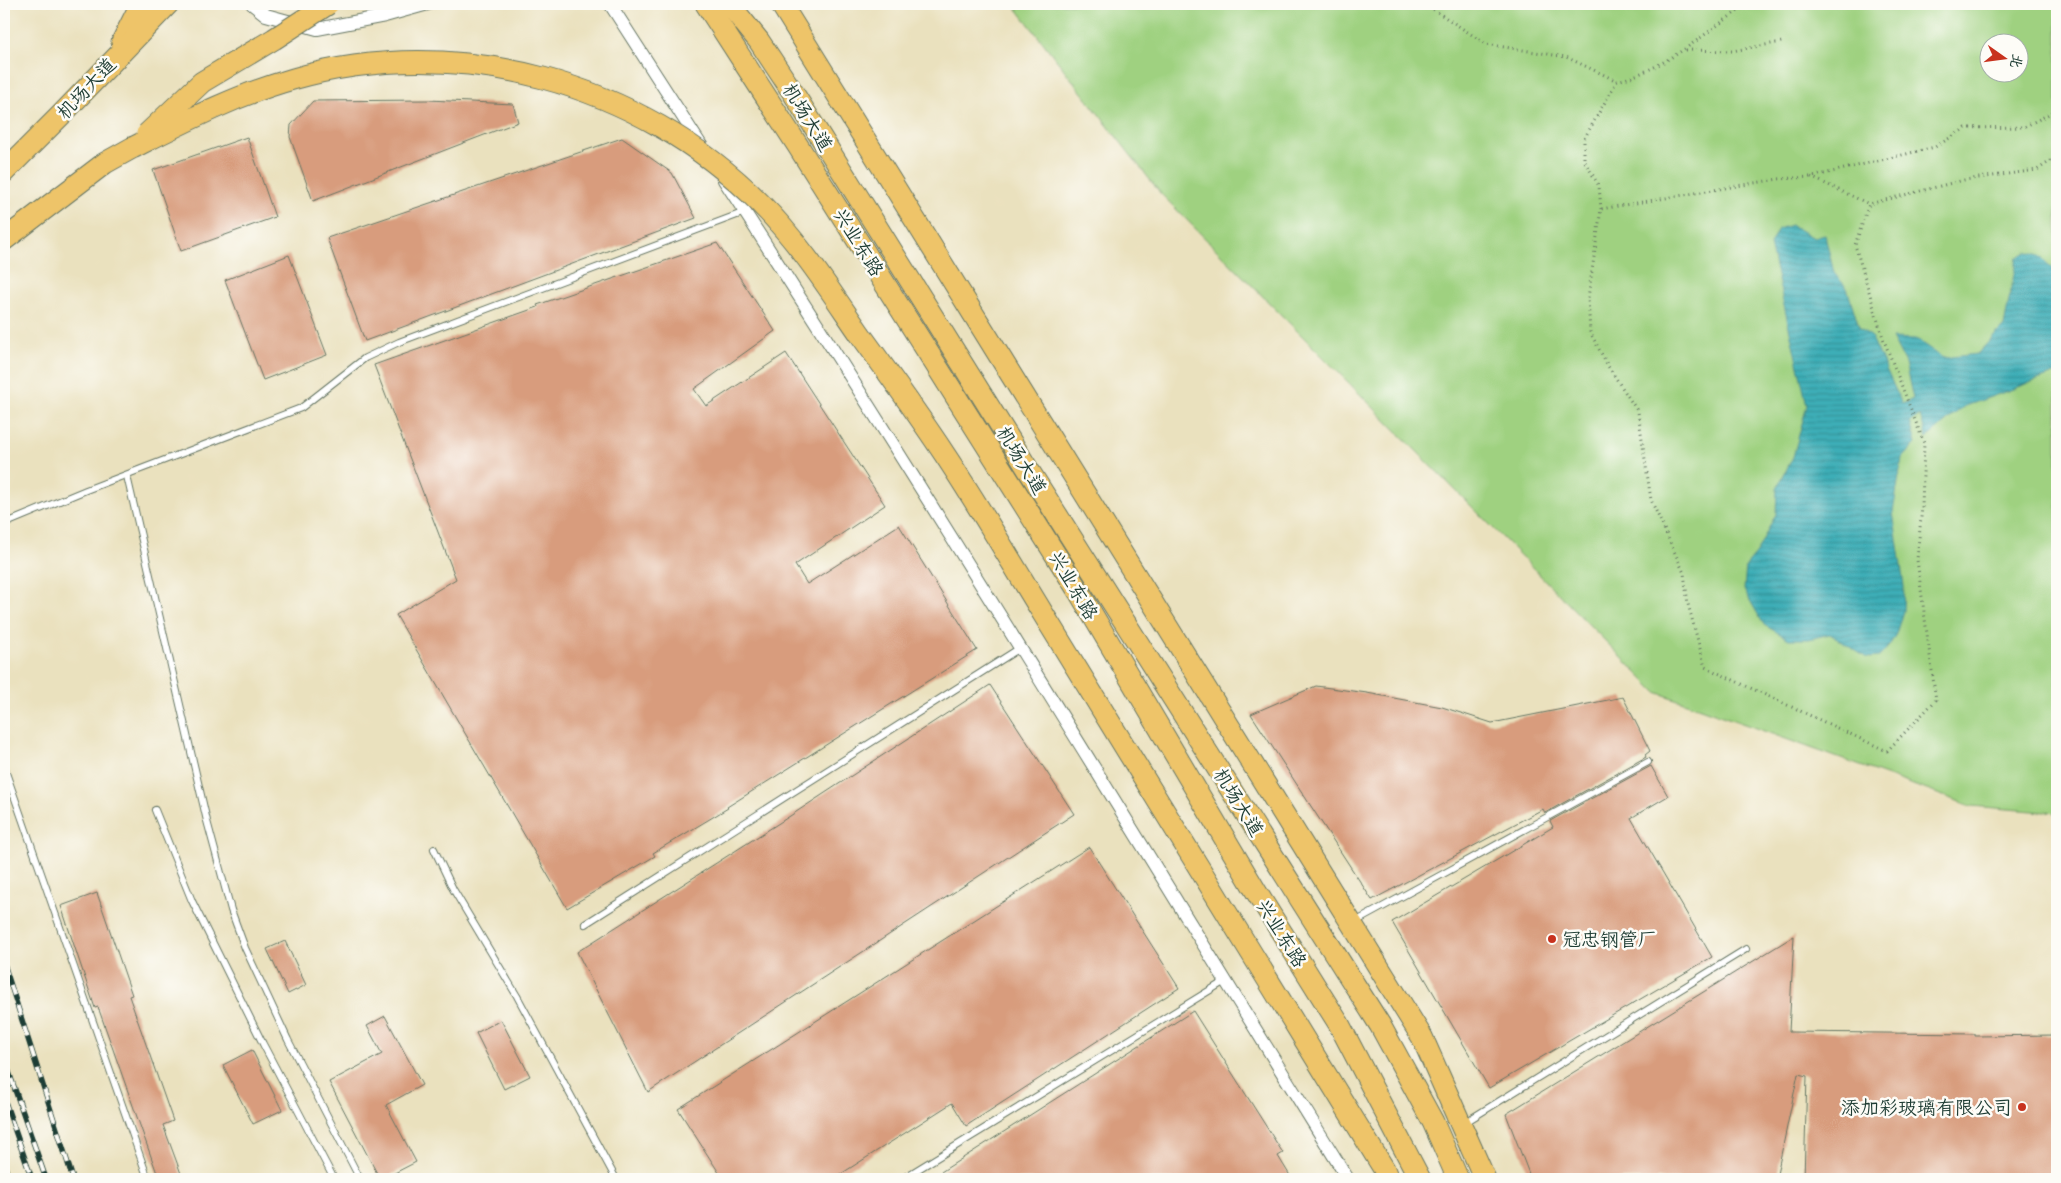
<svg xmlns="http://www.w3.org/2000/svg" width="2061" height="1183" font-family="'Patrick Hand','LXGW WenKai TC',sans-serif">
<defs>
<pattern id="water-rules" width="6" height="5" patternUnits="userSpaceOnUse" patternTransform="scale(1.25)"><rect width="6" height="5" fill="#3daeb7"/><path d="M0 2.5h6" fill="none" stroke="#338f96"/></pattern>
</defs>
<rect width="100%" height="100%" fill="#fdfcf7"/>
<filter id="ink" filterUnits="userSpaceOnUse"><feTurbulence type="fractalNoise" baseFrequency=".02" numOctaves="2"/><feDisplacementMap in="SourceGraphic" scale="10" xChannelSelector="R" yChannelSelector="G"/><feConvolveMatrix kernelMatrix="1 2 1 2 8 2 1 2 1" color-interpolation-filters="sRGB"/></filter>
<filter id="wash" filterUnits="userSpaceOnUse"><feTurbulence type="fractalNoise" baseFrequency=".0096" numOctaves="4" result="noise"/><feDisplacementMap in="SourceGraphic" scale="20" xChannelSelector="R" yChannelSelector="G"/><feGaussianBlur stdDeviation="1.12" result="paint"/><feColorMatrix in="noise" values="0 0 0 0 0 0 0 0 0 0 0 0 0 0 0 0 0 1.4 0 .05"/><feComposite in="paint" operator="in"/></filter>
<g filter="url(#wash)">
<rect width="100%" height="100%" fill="#eae1be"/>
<path fill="#9fd180" stroke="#5f875a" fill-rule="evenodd" d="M1013,4h1044v809l-86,-7 -315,-114 -495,-498zM1988,42h30v30h-30z"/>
<path fill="url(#water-rules)" stroke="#2e7676" d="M1791,225l23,13 11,-3 9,38 13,15 12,39 13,11 30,66 11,-5 -8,-36 -13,-25 24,1 27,19 34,-4 27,-28 13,-68 9,-6 14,4 17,18v99l-94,34 -36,31 -7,-23 -10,7 6,22 -14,15 -9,53 11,74 -1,25 -7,23 -7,12 -10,11 -12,1 -37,-24 -21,5h-20l-25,-14 -20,-35 2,-24 9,-11 21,-41 1,-26 16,-31 14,-52 -37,-160 8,-16z"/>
<g id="blocks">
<g fill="#d89c7d">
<path d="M428,100l85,4 5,18 -205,79 -23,-64 1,-12 22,-24z"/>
<path d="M247,137l28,80 -94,34 -28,-81z"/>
<path d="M622,138l50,35 24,45 -331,123 -38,-103z"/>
<path d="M717,243l58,88 -81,58 12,17 80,-53 99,152 -90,60 12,19 92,-59 78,125 -250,157 1,1 -75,45 2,3 -88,52 -171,-293 60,-36 -82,-214 164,-58 -1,-2z"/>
<path d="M289,255l38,100 -64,25 -38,-100z"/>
<path d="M990,685l84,129 -426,278 -71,-140 213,-136z"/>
<path d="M1316,686l51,7 75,14 50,16 131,-26 27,54 -5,4 1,2 -101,56 -2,-4 -171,91 -121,-186z"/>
<path d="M1651,766l17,30 -37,22 81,139 -223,131 -97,-166 161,-95 -3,-6z"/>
<path d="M1089,847l90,141 -213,138 -14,-23 -119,76h-110l-45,-70z"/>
<path d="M97,893l35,102 -3,1 44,125 -10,4 20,54h-24l-61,-172 -3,1 -34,-102z"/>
<path d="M1794,936l-5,96 186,2v2l82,-1v144h-253l3,-103 -9,-2 -22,105h-245l-25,-65z"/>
<path d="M285,941l21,44 -18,9 -21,-45z"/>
<path d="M1193,1011l90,142 -5,3 14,23h-362z"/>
<path d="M385,1016l37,69 -36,20 30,57 -33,17h-3l-51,-97 53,-28 -15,-28z"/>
<path d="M501,1020l29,56 -26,13 -28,-56z"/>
<path d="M252,1050l30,60 -29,14 -30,-59z"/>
</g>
</g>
</g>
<g filter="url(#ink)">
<use href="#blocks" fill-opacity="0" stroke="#667664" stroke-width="1"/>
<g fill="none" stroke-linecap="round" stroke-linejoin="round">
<defs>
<g id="lane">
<path d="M127,476l80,345 24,89 14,38 43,92 72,139"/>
<path d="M4,524l82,-34 215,-82 64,-50 34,-16 346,-130"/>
<path d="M4,767l144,412"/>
<path d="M155,810l37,91 71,143 71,135"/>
<path d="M434,849l19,40 64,107 99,183"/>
<path d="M1355,922l293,-160"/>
<path d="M585,924l435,-276"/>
<path d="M1464,1123l282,-174"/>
<path d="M902,1179l323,-198"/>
</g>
<g id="street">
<path d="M252,4l14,11 51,14 68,-13 43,-12"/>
<path d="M610,4l96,149"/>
<path d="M724,180c214,329 417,665 624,999"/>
</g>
<g id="primary">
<path d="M706,4l92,142 281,446 178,301 82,131 81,155"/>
<path d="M729,4l30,37 33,50 239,383 349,551 53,97 25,57"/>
<path d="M781,4l641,1033 63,142"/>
<path d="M122,42l19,-38"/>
<path d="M4,172l57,-57 107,-111"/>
<path d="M4,240l101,-77 27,-15"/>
</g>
</defs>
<use href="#lane" stroke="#667664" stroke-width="8"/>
<use href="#street" stroke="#667664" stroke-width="14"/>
<use href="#primary" stroke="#667664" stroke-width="23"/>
<g stroke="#667664" stroke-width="3" stroke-dasharray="1 4" stroke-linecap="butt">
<path d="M1425,4l61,40 80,13 51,24c48,-12 81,-43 121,-70l1,-7"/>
<path d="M1686,50l46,1 50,-9"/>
<path d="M2057,110l-33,17 -58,1 -31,19 -124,30 -33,2 -177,30 -13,89 2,34 18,34 30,46 13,88 33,73 4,31 17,63 182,84 49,-51 -19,-140 5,-53 2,-64 -41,-105 -28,-93 14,-41 95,-24 73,-10 20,-13"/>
<path d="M1811,177l58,27"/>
<path d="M1601,209l-2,-23 -15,-26v-21l33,-58"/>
</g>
<use href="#lane" stroke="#fff" stroke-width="6"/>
<use href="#street" stroke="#fff" stroke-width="12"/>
<use href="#primary" stroke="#eec469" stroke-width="21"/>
<defs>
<g id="rail">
<path d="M4,964l69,215"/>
<path d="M4,1058l42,121"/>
<path d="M4,1099l28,80"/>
<path d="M4,1164l5,15"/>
</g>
</defs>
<use href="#rail" stroke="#1f3d34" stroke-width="5.5"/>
<use href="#rail" stroke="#fdfcf7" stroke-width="4" stroke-dasharray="11" stroke-linecap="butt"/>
<defs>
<g id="primary-bridge">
<path d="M147,134l55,-52 72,-43 54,-35"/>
<path d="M132,148c52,-26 104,-53 161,-69 164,-47 347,3 467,124 39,39 69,86 100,131 29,40 58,80 85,121 34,51 65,105 97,157 114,186 228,372 342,557l4,10"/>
</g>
</defs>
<use href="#primary-bridge" stroke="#667664" stroke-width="23" stroke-linecap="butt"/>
<use href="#primary-bridge" stroke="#eec469" stroke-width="21"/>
</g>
</g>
<g fill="#c8321e" stroke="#fdfcf7" stroke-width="2">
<circle cx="1552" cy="939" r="5"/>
<circle cx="2022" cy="1107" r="5"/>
</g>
<g text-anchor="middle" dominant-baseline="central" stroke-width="5" stroke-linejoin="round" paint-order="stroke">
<g font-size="19" fill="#1f3d34" stroke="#fdfcf7">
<text transform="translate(86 88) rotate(-47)">机场大道</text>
<text transform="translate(808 117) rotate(58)">机场大道</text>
<text transform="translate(859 242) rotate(58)">兴业东路</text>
<text transform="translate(1022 460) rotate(58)">机场大道</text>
<text transform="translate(1074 585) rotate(59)">兴业东路</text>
<text transform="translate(1239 802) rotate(58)">机场大道</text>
<text transform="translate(1282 933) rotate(58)">兴业东路</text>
</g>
<g font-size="19" fill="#1f3d34" stroke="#fdfcf7" text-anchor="start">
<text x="1562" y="939">冠忠钢管厂</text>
<text x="2012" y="1107" text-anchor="end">添加彩玻璃有限公司</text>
</g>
</g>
<rect width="2061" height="1183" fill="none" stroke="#fdfcf7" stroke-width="20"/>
<g transform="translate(2004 58) rotate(104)"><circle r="24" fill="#fdfcf7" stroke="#a4b0a9"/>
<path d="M0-4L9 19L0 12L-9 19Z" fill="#c8321e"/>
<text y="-8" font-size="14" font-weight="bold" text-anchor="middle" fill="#1f3d34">北</text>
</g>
</svg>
